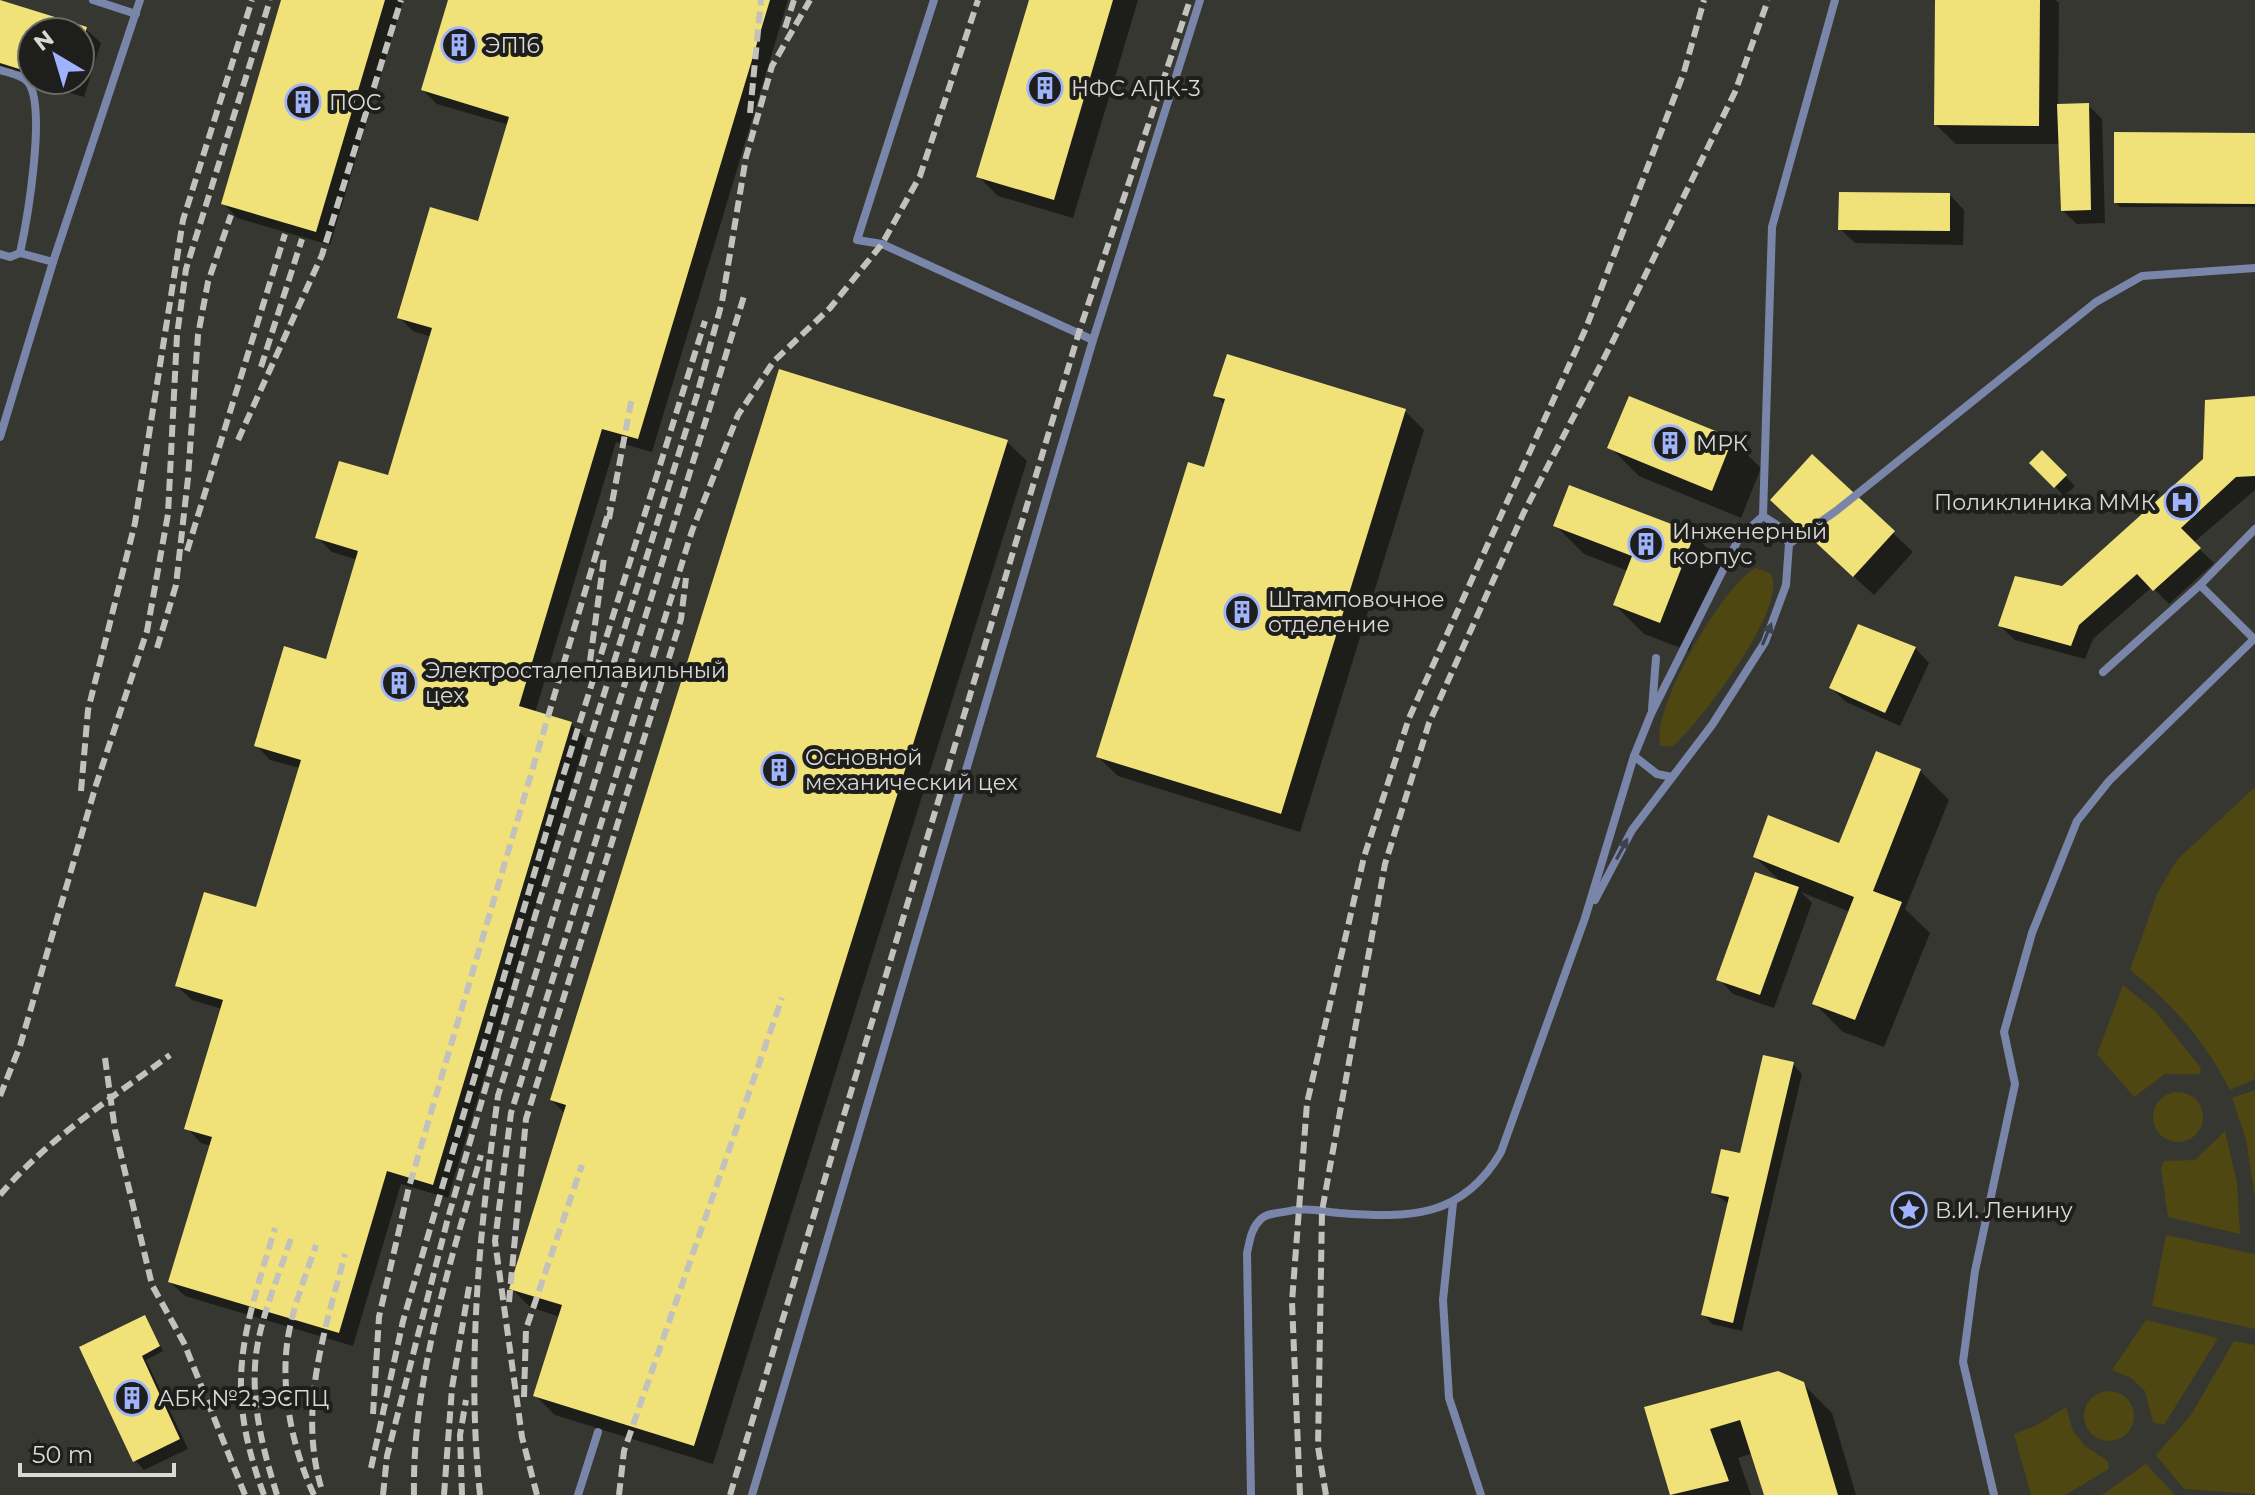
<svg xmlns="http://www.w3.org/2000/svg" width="2255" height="1495" font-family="Montserrat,sans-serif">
<rect width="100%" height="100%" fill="#373731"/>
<g fill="#4e4712">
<path d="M1756,568l14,5c22,30 -72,152 -97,173h-12c-14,-31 64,-165 95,-178z"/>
<path d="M2255,787v292l-25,11c-25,-49 -57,-86 -100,-120l28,-78 19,-32z"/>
<path d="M2123,985l32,26 46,57 -1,6h-35l-31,23 -37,-43z"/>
<path d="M2255,1090v108l-9,-59 -14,-41z"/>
<circle cx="2178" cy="1117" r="25"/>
<path d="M2225,1131l12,52 3,51 -72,-17 -7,-48 3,-8 31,-1z"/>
<path d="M2166,1235l89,19v75l-103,-23z"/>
<path d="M2146,1320l72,18 -54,87 -11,-3 -8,-31 -14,-13 -19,-8z"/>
<path d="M2234,1341l21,4v149l-71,-5 -28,-34 35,-40z"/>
<circle cx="2109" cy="1416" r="25"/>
<path d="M2066,1407l7,24 12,15 23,15 1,8 -44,26h-34l-17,-61 23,-9z"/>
<path d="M2146,1464l29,31h-74l4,-2z"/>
</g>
<g fill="#0007" fill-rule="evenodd">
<path d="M283,0h120l-73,245 -93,-27 -14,-15z"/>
<path d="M450,0h338l-136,452 -36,-10 -81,271 36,11 15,14 -138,460 -47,-14 -48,162 -168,-50 -15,-14 41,-136 -10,-3 -14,-15 35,-119 -30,-9 -15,-14 81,-76 42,-142 -30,-8 -14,-15 71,-84 31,-101 -26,-8 -14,-14 72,-60 42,-141 -19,-6 -14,-14 80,-93 30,-99 -72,-21 -14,-14z"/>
<path d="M1031,0h107l-65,218 -75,-22 -20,-20z"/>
<path d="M1937,0h118l4,3 -1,103 30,-1 14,14 3,104 -28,1 -15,-14 -1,-66h-105l-20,-19z"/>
<path d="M0,2l86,27 15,14 -17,54 -84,-25zM32,32h48v48h-48z"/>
<path d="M2255,135v72h-135l-4,-4z"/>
<path d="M1950,195l14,15 -1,35 -108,-2 -15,-14z"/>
<path d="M780,371l227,71 20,19 -314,1003 -158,-49 -19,-19 24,-79 -30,-10 -19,-19 54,-174 -13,-14z"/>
<path d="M1216,395l189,16 19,19 -124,402 -182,-56 -20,-19 107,-287 20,-65z"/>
<path d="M2255,398v92l-62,53 21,20 -45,41 -17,-17 -59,52 -8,20 -70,-19 -15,-14 62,-38 143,-128z"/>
<path d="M1732,440l29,28 -20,50 -102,-42 -29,-29z"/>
<path d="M2042,453l33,33 -11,10 -32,-33z"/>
<path d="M1812,457l101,95 -39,43 -82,-75z"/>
<path d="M1555,525l138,9 29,29 -33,88 -45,-17 -29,-29 13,-34 -44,-17z"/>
<path d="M1915,648l14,15 -29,63 -54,-24 -15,-14z"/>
<path d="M1920,771l29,29 -44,109 25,24 -46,114 -41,-15 -28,-28 35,-92 -49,-20 11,11 -38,105 -41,-14 -14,-15 63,-96 -27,-26 85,-11z"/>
<path d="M1793,1064l9,10 -60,257 -30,-7 -9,-10 26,-110 -16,-11 28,-38z"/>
<path d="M148,1322l15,29 -17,9 42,89 -44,21 -9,-10 -53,-112z"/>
<path d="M1778,1373l25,11 29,29 24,82h-90l-13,-42 -15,5 13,37h-79l-26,-87z"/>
</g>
<g fill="#f0e279">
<path d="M0,0l87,27 -6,21 -1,-16h-48v41l-32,-10z"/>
<path d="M281,0h104l-69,232 -95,-28z"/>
<path d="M448,0h322l-132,439 -36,-10 -83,277 53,16 -139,463 -46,-14 -48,162 -171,-51 44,-145 -28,-8 39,-129 -48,-14 29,-94 52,15 45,-147 -47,-14 30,-100 42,13 32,-108 -43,-13 24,-77 49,14 44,-147 -35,-10 33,-111 48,14 31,-104 -88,-27z"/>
<path d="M1029,0h84l-59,200 -78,-23z"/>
<path d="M1935,0h105l-1,126 -105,-1z"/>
<path d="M2089,103l2,107 -30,1 -4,-107z"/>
<path d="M2114,132l141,1v71l-141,-1z"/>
<path d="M1839,192l111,1v38l-112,-1z"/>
<path d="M1227,354l179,55 -125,405 -185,-57 92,-295 16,5 21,-68 -12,-3z"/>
<path d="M779,369l229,71 -314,1006 -161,-50 29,-91 -53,-16 57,-184 -16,-5z"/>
<path d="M1629,396l104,42 -21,53 -105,-43z"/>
<path d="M2255,396v80l-19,1 -55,51 20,20 -48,43 -16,-17 -58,51 -8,21 -73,-20 17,-50 47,10 141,-127 2,-59z"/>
<path d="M2042,450l25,25 -13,13 -25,-25z"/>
<path d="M1812,454l83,77 -42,46 -83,-77z"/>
<path d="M1569,485l126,48 -35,90 -47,-18 19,-49 -79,-30z"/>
<path d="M1858,624l58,23 -31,66 -56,-25z"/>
<path d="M1876,751l45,18 -48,122 29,11 -47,118 -43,-16 42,-107 -101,-40 15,-42 71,28z"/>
<path d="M1755,872l44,15 -39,108 -44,-15z"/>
<path d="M1763,1055l31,7 -61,261 -32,-8 28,-118 -18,-4 10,-44 19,4z"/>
<path d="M145,1315l15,31 -18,10 38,83 -47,23 -54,-115z"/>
<path d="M1778,1371l26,11 34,113h-74l-24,-75 -30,9 19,52 -59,14 -26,-88z"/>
</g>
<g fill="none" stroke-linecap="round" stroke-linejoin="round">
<g stroke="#7a85aa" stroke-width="8">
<path d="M93,0l43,14"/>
<path d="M934,0l-77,240 25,4 211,96"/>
<path d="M0,70c9,3 22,5 28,12 19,25 -1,139 -8,171"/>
<path d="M0,254l10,3 10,-4 33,9"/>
<path d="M0,437l53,-175 87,-262"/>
<path d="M1789,544l47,-33 260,-209 46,-26 113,-8"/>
<path d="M2103,672l97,-87 55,-56"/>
<path d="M1652,709l4,-51"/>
<path d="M1634,756l23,18 15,3"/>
<path d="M1595,900l37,-70 80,-105 53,-83 21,-57 3,-41 -9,-17 -17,-11"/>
<path d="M1453,1203l-10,97 6,98 32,97"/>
<path d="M578,1495l20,-63"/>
<path d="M752,1495l341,-1155 107,-340"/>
<path d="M1251,1495l-4,-242c3,-13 4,-25 14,-34 5,-5 15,-6 23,-7 19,-5 36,-1 55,1 70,5 123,6 162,-61l84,-234 49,-162 17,-42 88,-176 24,-22 9,-289 63,-227"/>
<path d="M1994,1495l-31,-133 12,-91 40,-187 -11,-52 28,-99 45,-112 32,-40 145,-142 -54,-54"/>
</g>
<g stroke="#c2c1be" stroke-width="6" stroke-dasharray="12 6" stroke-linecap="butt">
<path d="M785,28l9,-28"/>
<path d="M750,113l11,-113"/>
<path d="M261,367l41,-128"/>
<path d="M238,440l84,-185 79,-255"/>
<path d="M609,519l23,-122"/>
<path d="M187,551l98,-317"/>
<path d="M157,648l19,-63 12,-107 10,-143 10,-53 23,-67"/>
<path d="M590,661l14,-103"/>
<path d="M81,791l7,-81 47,-187 48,-303 69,-220"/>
<path d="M105,1058l10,72 37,155 32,58 61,152"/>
<path d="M0,1096l20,-50 76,-261 51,-154 21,-117 9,-179 9,-66 84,-269"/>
<path d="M0,1195c47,-56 111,-96 170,-140"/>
<path d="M509,1302l17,-183 155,-500 5,-41"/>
<path d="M524,1397l2,-68 56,-164"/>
<path d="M373,1414l6,-97 30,-130 201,-680"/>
<path d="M371,1468l32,-147 156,-532 146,-468"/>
<path d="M321,1487c-23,-79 4,-157 24,-233"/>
<path d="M264,1495c-41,-110 -21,-160 11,-267"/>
<path d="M277,1495c-15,-48 -29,-102 -19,-153 7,-36 23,-72 34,-107"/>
<path d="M314,1495c-23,-49 -36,-115 -24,-168 6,-28 17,-55 26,-82"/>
<path d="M383,1495l4,-39 61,-238 87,-302 162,-521 25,-93 24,-145 26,-91 38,-66"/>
<path d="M414,1495c-2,-115 36,-231 67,-340"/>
<path d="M444,1495l8,-107 18,-107"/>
<path d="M462,1495l-2,-60 6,-35"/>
<path d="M480,1495c-14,-132 0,-268 18,-399l246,-800"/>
<path d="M537,1495l-15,-58 -27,-196 16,-128 181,-582 46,-116 36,-54 56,-53 52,-64 38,-68 58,-176"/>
<path d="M619,1495l5,-44 158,-453"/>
<path d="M730,1495l349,-1163 111,-332"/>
<path d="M1300,1495l-8,-193 15,-199 57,-246 45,-139 177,-390 98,-256 20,-72"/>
<path d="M1326,1495l-8,-48 4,-236 63,-347 44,-141 95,-211 90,-173 121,-247 33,-92"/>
</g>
</g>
<defs><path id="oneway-solid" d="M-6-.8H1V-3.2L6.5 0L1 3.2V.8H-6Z" transform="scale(2)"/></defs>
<g fill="#3e424e">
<use href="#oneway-solid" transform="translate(1767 634) rotate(-67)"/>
<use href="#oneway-solid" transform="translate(1622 849) rotate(-62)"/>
</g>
<defs>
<symbol id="building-ring" viewBox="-11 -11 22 22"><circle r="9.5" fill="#1e1e1c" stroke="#9fb3fd" stroke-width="1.5"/><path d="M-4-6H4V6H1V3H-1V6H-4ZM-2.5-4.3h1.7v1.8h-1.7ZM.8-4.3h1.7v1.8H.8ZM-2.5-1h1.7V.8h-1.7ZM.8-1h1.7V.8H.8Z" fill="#9fb3fd"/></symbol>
<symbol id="hospital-ring" viewBox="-11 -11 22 22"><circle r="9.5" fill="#1e1e1c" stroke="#9fb3fd" stroke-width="1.5"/><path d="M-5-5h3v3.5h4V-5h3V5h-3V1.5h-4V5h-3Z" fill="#9fb3fd"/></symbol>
<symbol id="sight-ring" viewBox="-11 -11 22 22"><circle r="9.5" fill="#1e1e1c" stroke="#9fb3fd" stroke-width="1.5"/><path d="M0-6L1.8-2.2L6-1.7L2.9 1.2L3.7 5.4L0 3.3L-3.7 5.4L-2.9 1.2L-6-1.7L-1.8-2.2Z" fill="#9fb3fd"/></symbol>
</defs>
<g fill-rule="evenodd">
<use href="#building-ring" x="439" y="25" width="40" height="40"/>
<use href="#building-ring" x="1025" y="68" width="40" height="40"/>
<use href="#building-ring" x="283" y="82" width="40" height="40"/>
<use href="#building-ring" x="1650" y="423" width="40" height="40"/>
<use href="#hospital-ring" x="2162" y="482" width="40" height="40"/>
<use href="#building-ring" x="1626" y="524" width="40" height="40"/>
<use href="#building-ring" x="1222" y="592" width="40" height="40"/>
<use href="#building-ring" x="379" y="663" width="40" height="40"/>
<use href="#building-ring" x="759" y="750" width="40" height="40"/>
<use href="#sight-ring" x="1889" y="1190" width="40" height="40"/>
<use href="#building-ring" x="112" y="1378" width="40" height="40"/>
</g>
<g text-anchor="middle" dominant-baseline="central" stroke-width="8" stroke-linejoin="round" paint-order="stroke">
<g font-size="22" fill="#dad9d6" stroke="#1e1e1c" text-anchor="start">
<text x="485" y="45">ЭП16</text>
<text x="1071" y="88">НФС АПК-3</text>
<text x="329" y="102">ПОС</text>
<text x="1696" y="443">МРК</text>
<text x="2156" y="502" text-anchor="end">Поликлиника ММК</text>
<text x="1672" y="531">Инженерный<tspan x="1672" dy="25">корпус</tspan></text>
<text x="1268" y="599">Штамповочное<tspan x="1268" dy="25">отделение</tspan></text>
<text x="425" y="670">Электросталеплавильный<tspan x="425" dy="25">цех</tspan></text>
<text x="805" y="757">Основной<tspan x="805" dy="25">механический цех</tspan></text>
<text x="1935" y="1210">В.И. Ленину</text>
<text x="158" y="1398">АБК №2. ЭСПЦ</text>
</g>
</g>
<g transform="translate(56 56) rotate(322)"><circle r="38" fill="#1e1e1c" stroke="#696966" stroke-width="2"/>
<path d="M0-6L14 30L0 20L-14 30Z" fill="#9fb3fd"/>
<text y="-12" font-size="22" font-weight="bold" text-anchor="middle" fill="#dad9d6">N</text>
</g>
<path d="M20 1463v12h154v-12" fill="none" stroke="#dad9d6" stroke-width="4"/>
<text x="32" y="1463" font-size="24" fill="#dad9d6" stroke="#1e1e1c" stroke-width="6" paint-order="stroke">50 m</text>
</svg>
